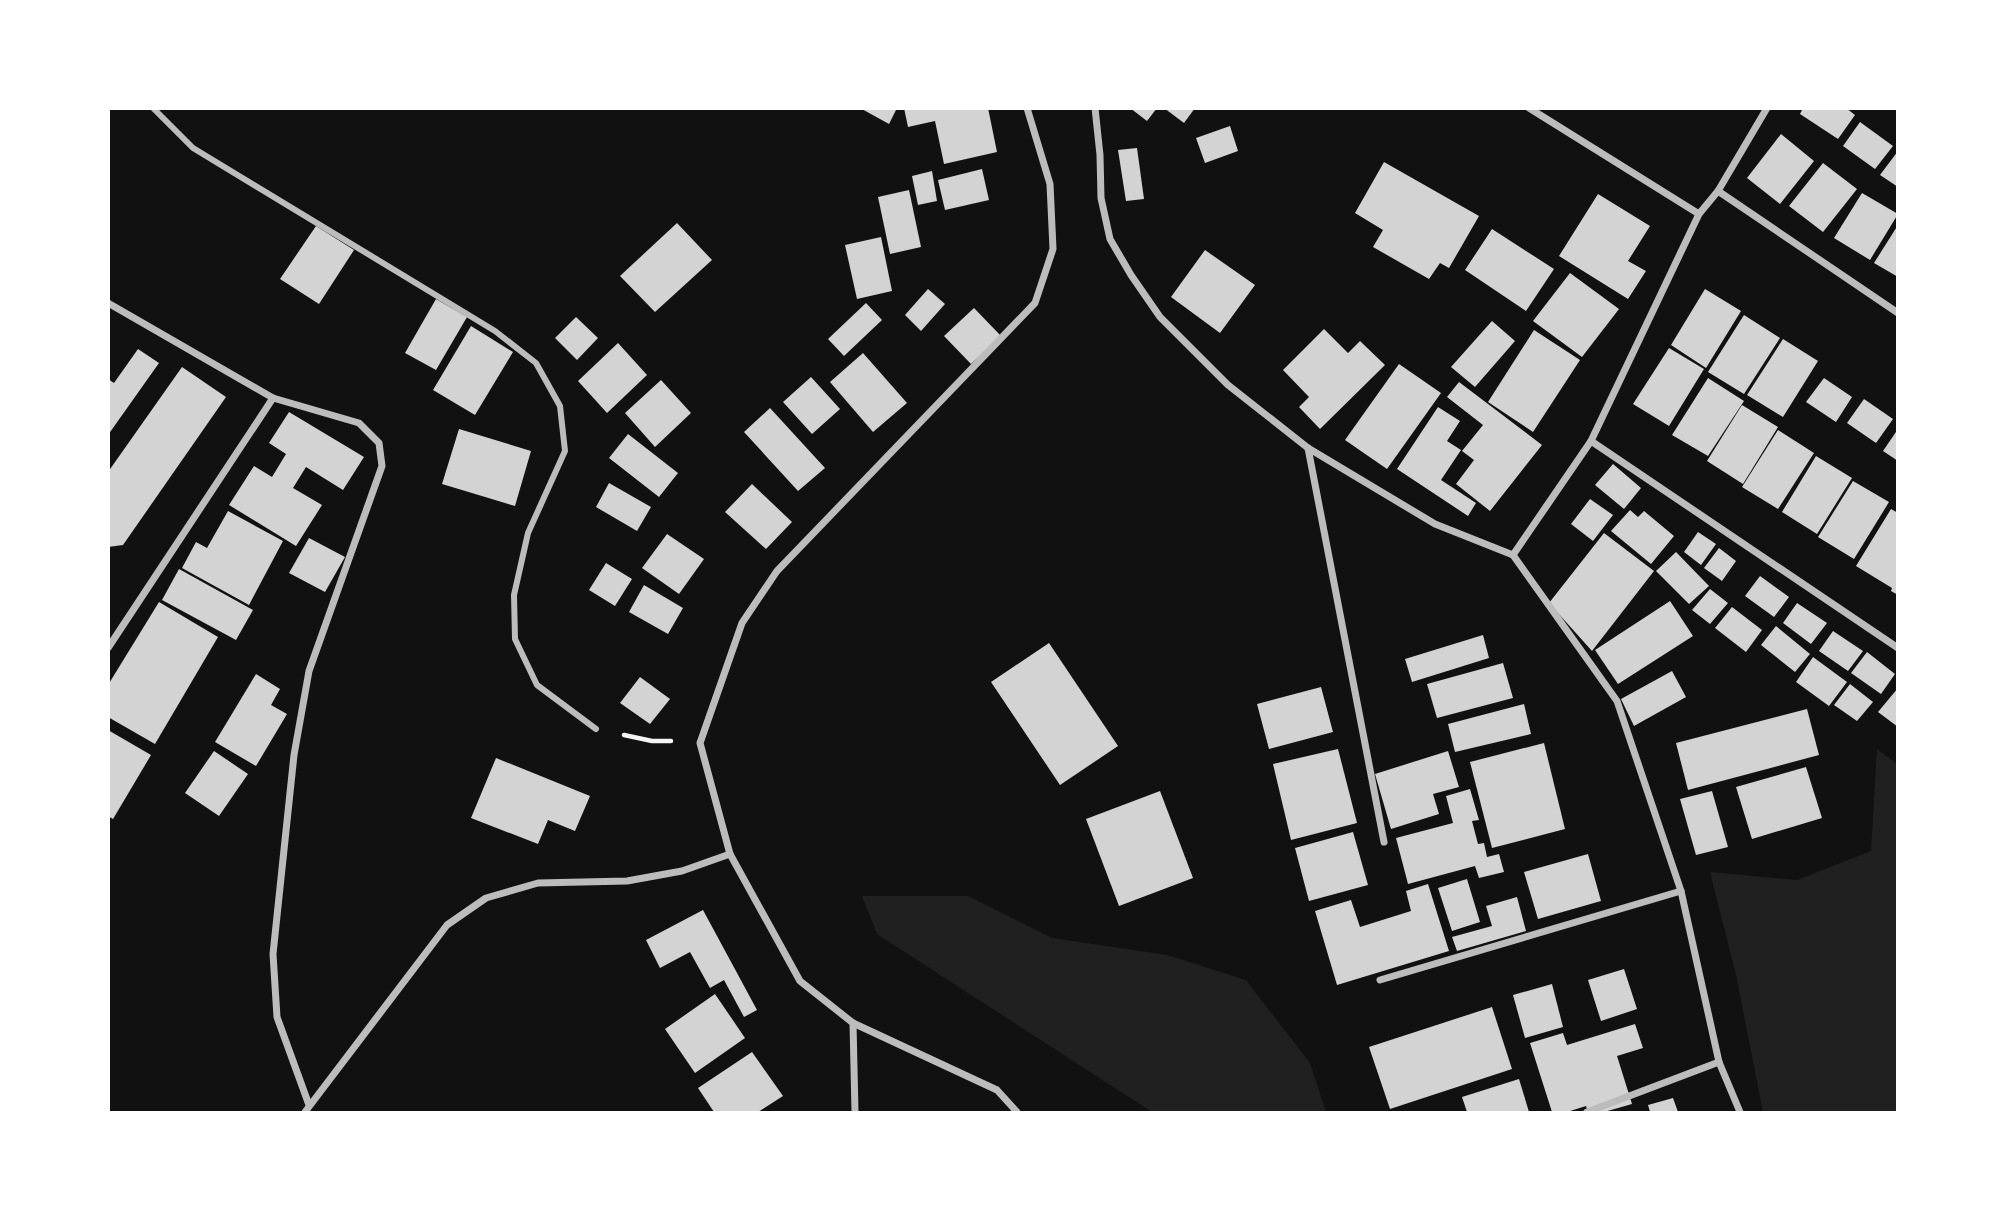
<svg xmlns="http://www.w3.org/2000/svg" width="2006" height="1221" font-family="Jost,sans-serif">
<rect width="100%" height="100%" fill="#111"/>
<g fill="#202020">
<path d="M1877,749l20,15v348h-134l-27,-137 -26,-103 87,8 74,-29z"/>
<path d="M862,896h106l84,42 115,17 79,25 64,83 16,49h-174l-275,-178z"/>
</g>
<g fill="#d3d3d3">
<path d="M860,108h37l-8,16z"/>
<path d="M904,108h84l9,44 -53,12 -9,-43 -27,6z"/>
<path d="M1130,108h27l-10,13z"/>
<path d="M1164,108h31l-11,15z"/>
<path d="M1803,108h43l9,7 -17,24 -38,-25z"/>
<path d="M1860,122l33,24 -18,23 -32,-23z"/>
<path d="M1230,126l8,25 -33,12 -9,-25z"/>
<path d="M1781,134l33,27 -34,43 -33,-26z"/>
<path d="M1137,148l7,51 -18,2 -8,-51z"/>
<path d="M1898,151v36l-18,-12z"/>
<path d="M1384,162l95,54 -30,52 -9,-5 -11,16 -56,-32 10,-17 -28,-17z"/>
<path d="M1823,163l34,26 -34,43 -34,-26z"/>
<path d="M982,169l7,31 -44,10 -7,-30z"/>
<path d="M932,171l5,30 -19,4 -6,-29z"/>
<path d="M909,190l12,57 -31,7 -12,-57z"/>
<path d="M1862,193l36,21 -28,46 -36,-22z"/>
<path d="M1598,194l52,32 -22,35 18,10 -18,28 -69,-43z"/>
<path d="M677,223l35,37 -57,52 -35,-36z"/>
<path d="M1898,225v52l-24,-14z"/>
<path d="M316,226l38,24 -35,54 -39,-25z"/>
<path d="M1492,229l62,40 -28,42 -61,-41z"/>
<path d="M881,237l11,54 -35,8 -12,-54z"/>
<path d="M1205,250l50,35 -35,48 -49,-36z"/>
<path d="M1570,273l49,36 -37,48 -49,-36z"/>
<path d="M928,289l17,15 -24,27 -16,-16z"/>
<path d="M1705,289l36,22 -35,57 -35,-23z"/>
<path d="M436,299l31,18 -31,53 -31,-17z"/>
<path d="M866,303l16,17 -38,36 -16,-17z"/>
<path d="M974,308l27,28 -30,28 -27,-28z"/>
<path d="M1744,315l36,23 -36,56 -36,-22z"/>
<path d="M576,317l22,21 -21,22 -22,-22z"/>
<path d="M1492,321l23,20 -40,46 -24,-20z"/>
<path d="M471,326l42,26 -38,63 -42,-25z"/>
<path d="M1324,329l24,24 12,-12 25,24 -65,64 -21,-22 10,-10 -26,-27z"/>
<path d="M1534,330l46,30 -47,72 -45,-30z"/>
<path d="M1783,339l35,22 -35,56 -36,-22z"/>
<path d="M618,343l29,32 -40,38 -29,-32z"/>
<path d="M1669,348l35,21 -35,57 -36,-22z"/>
<path d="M138,349l21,14 -51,72v-56l6,4z"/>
<path d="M863,353l44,50 -34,29 -43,-50z"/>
<path d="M1399,364l42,29 -54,76 -42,-29z"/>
<path d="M182,367l44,30 -103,148 -15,2v-75z"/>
<path d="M811,377l29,32 -28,25 -29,-32z"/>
<path d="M1708,378l36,23 -36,55 -36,-21z"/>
<path d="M1824,378l28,19 -16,25 -30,-20z"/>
<path d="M661,380l30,33 -36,34 -30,-34z"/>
<path d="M1459,382l83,63 -52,66 -34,-27 18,-24 -12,-9 21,-26 -36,-28z"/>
<path d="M1864,399l29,20 -17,24 -29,-20z"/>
<path d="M1742,405l36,22 -35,57 -36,-23z"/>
<path d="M1438,407l22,14 -13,20 14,9 -20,30 35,23 -8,13 -71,-47z"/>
<path d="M770,408l55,60 -27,23 -54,-59z"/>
<path d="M289,412l75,45 -21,33 -37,-23 -13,21 29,17 -26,41 -67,-41 25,-39 18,11 14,-23 -17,-11z"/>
<path d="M459,429l72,22 -16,55 -73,-22z"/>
<path d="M1898,429v32l-15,-10z"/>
<path d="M1778,430l36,23 -36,56 -36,-22z"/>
<path d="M628,434l50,39 -19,24 -50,-39z"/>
<path d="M1816,456l36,22 -35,56 -35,-22z"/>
<path d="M1613,464l28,24 -17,21 -29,-24z"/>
<path d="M1853,481l36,21 -35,57 -36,-22z"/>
<path d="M609,483l42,24 -14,24 -41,-24z"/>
<path d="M752,484l40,38 -26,27 -41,-37z"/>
<path d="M1590,499l23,16 -20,26 -22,-17z"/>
<path d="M1891,509l7,4v82l-7,-4 1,-3 -36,-22z"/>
<path d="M1630,510l8,7 6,-6 30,25 -23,28 -40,-33z"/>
<path d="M228,511l55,30 -34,64 -67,-37 14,-26 11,6z"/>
<path d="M1698,532l18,12 -15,21 -17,-13z"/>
<path d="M1604,533l50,38 -62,80 -43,-48z"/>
<path d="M667,534l37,25 -25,35 -37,-26z"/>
<path d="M309,538l36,19 -20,35 -36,-19z"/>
<path d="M1719,548l17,13 -14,20 -18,-13z"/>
<path d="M1676,552l33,34 -20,18 -33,-33z"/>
<path d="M606,563l26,16 -17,27 -26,-16z"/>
<path d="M179,569l74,41 -17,30 -74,-40z"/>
<path d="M1760,576l29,21 -15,20 -29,-21z"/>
<path d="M644,585l39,23 -15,26 -39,-22z"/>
<path d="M1710,589l18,14 -18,21 -18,-14z"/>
<path d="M1670,601l23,35 -75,48 -23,-34z"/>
<path d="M159,602l59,35 -63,107 -47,-27v-32z"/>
<path d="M1797,603l30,20 -16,21 -28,-21z"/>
<path d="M1732,607l30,23 -16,22 -31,-24z"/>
<path d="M1776,626l34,28 -15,18 -34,-27z"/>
<path d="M1833,631l30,20 -15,20 -29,-20z"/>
<path d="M1483,635l6,23 -77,24 -7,-23z"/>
<path d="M1049,643l69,103 -58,39 -69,-103z"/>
<path d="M1867,652l28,22 -14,20 -30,-21z"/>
<path d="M1813,657l34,25 -18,24 -33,-24z"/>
<path d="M1503,663l10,35 -76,20 -10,-34z"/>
<path d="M1672,671l14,26 -52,29 -13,-27z"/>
<path d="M256,674l24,15 -9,16 16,9 -31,52 -41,-24z"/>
<path d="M640,677l30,22 -20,25 -30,-21z"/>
<path d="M1850,684l23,18 -16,19 -23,-16z"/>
<path d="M1321,687l12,45 -64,17 -12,-45z"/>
<path d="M1898,688v39l-20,-15z"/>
<path d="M1524,704l7,30 -76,18 -7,-28z"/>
<path d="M1807,709l12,46 -131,35 -12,-47z"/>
<path d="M108,730l43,25 -38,64 -5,-3z"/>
<path d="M1544,743l21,86 -73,19 -22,-86z"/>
<path d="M1338,749l19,74 -66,17 -18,-76z"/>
<path d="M214,751l34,23 -29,42 -34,-23z"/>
<path d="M1448,751l11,36 -26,7 6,20 -48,15 -16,-55z"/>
<path d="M496,758l94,38 -15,35 -27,-11 -10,24 -67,-26z"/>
<path d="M1806,767l16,51 -70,21 -16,-52z"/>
<path d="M1470,789l9,31 -7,1 6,23 6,-1 3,14 12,-3 5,18 -25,6 -4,-12 -67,18 -12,-46 57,-15 -7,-27z"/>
<path d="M1160,791l33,87 -74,28 -33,-87z"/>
<path d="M1712,791l16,56 -32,8 -16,-56z"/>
<path d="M1353,832l15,53 -59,16 -14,-53z"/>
<path d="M1588,854l13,47 -63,18 -14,-47z"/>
<path d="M1467,879l13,43 -28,9 -14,-43z"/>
<path d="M1428,884l21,67 -112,34 -22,-74 36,-11 9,27 51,-16 -5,-20z"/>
<path d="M1517,897l9,34 -69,20 -5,-14 40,-11 -6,-20z"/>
<path d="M703,910l54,100 -13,7 -20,-37 -14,8 -20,-36 -30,16 -14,-28z"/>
<path d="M1624,969l13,40 -36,12 -13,-41z"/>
<path d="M1552,984l11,43 -38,11 -12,-43z"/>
<path d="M715,994l30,44 -50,35 -30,-44z"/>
<path d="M1492,1007l20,62 -122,40 -21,-62z"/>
<path d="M1635,1024l8,24 -26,8 15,48 -28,8h-16l-2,-6 -19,6h-15l-22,-69 33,-10 4,12z"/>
<path d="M752,1052l31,44 -25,16h-44l-16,-24z"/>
<path d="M1519,1079l10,33h-62l-5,-15z"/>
<path d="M1673,1098l5,14h-28l-2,-7z"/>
</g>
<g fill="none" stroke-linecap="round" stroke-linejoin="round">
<path stroke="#f5f5f5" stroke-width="4.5" d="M624,735l28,6h19"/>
<path stroke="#bcbcbc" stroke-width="6" d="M153,108l40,40 302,183 41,32 24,43 5,45 -37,82 -14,62 1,44 22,46 59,44"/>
<g stroke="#bcbcbc" stroke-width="7">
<path d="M1095,108l5,47 1,43 9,41 21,36 29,42 68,68 80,63 127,76 78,31 104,146 64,190 38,171 21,50"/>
<path d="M1529,108l170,106"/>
<path d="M1718,191l180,122"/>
<path d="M108,303l165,95 86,25 20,20 3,23 -73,205 -15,84 -21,199 4,63 32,88"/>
<path d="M1591,441l307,207"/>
<path d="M1308,448l76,394"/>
<path d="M1513,555l78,-114 108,-227 19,-23 49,-83"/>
<path d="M108,648l165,-250"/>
<path d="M1380,980l301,-89"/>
<path d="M853,1023l2,89"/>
<path d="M305,1112l142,-187 39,-27 52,-15 89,-2 55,-10 48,-17"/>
<path d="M1017,1112l-20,-22 -144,-67 -53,-42 -70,-127 -30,-111 42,-120 35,-52 258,-268 18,-54 -3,-65 -23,-76"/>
<path d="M1587,1112l132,-50"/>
</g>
</g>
<rect width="2006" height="1221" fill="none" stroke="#ffffff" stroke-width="220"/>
</svg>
